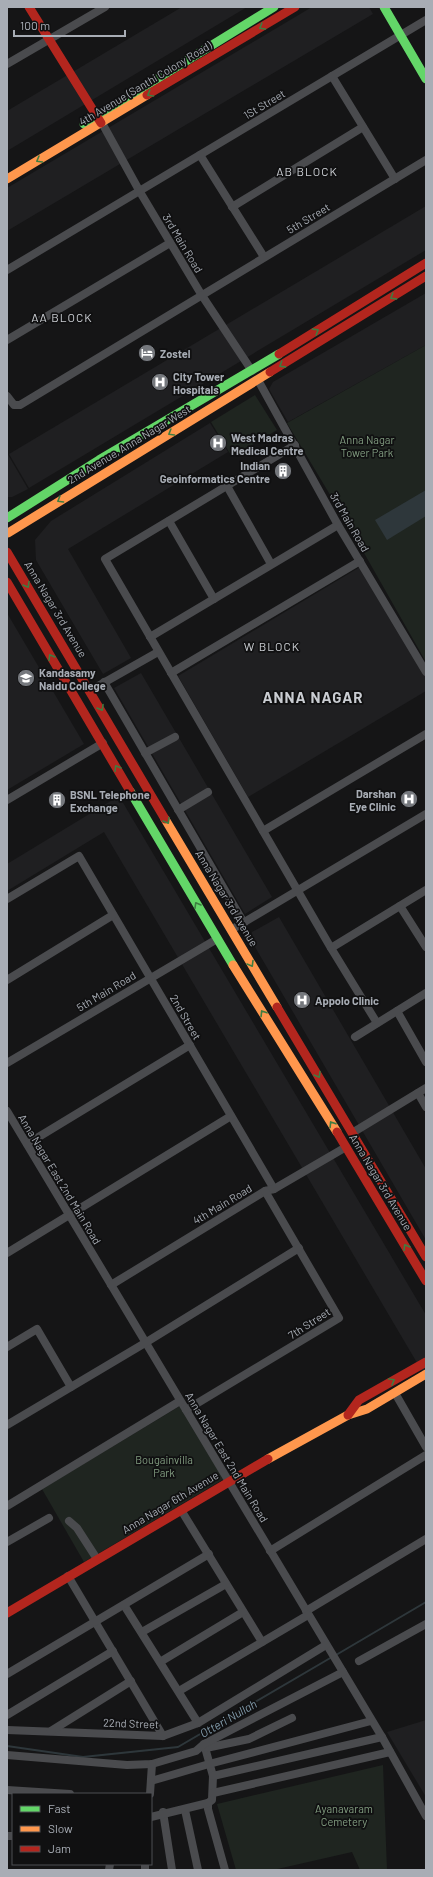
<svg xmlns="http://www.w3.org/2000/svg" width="433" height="1877" font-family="Barlow,sans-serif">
<rect width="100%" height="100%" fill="#151516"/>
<g fill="#1f1f21">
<path d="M182,7h65l-240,144v-40z"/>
<path d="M312,7h57l4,7 -366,217v-43z"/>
<path d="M426,206v44l-397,238 -20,-34z"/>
<path d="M426,293v52l-138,77 -19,-33 4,-7z"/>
<path d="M210,423l18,29 -160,97 63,109 -28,16 -67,-114 -1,-20 16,-19z"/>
<path d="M7,453l21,36 -16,8h-5z"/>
<path d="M360,567l66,110v14l-178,106 -70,-121z"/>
<path d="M7,613l77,131 -77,46z"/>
<path d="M141,673l131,224 -27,17 -131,-226z"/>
<path d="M119,796l307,519v63l-322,-546 -97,59v-27z"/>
<path d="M279,917l147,252v71l-175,-300 1,-8z"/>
<path d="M426,1720v77l-39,-65z"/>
</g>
<g fill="#1f2520">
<path d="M426,345v317l-79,-139 -60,-100z"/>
<path d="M255,395l22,35 -45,27 -21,-35z"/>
<path d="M180,1406l44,73 -140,83 -42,-73z"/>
<path d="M383,1765l4,105h-27l-8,-18 -79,18h-37l-19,-66z"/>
</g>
<path fill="#2e373b" d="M426,490v26l-39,24 -12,-20z"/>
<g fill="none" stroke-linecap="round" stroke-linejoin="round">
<g stroke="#2e373b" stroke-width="2">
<path d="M336,1655l90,-53"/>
<path d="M7,1746l76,11 95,-10 154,-90"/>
</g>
<g stroke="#4a4b4e" stroke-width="8">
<path d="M7,64l98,-57"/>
<path d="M332,76l63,103"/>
<path d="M102,123l38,69 61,102 51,77"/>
<path d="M200,155l64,102"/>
<path d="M232,207l131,-80"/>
<path d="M7,270l419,-250"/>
<path d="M7,340l163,-97"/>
<path d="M258,380l80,145 88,147"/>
<path d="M7,396l7,9h6l406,-245"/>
<path d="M295,445l-190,114 226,389 46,75"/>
<path d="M227,486l44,78"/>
<path d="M169,521l45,78"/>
<path d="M150,637l188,-112"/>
<path d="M171,673l189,-112"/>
<path d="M104,682l140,241"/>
<path d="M91,690l67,-38"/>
<path d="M145,753l30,-16"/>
<path d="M7,800l96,-57"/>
<path d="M178,810l30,-18"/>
<path d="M263,831l163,-97"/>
<path d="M7,899l72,-43 195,333"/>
<path d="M400,906l26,41"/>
<path d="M231,930l195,-116"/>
<path d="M331,948l95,-58"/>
<path d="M7,980l106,-65"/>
<path d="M397,1011l29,51"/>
<path d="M355,1037l71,-44"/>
<path d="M7,1063l210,-124"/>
<path d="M418,1093l8,14"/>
<path d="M7,1111l375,626 44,79"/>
<path d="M352,1133l74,-45"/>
<path d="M27,1144l163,-99"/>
<path d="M7,1253l224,-137"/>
<path d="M111,1285l154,-94 9,-2 72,-42"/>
<path d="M7,1347l30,-18 34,58"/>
<path d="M395,1393l31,54"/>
<path d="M186,1410l153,-92 -74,-127"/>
<path d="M7,1425l138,-82 154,-95"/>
<path d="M7,1506l173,-105"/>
<path d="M181,1510l81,132"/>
<path d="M69,1521l8,7 20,31"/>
<path d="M7,1542l42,-24"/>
<path d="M270,1551l156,-96"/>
<path d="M68,1576l95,160"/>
<path d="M124,1605l74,118"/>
<path d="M306,1611l120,-72"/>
<path d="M142,1632l84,-48"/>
<path d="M359,1661l67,-37"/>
<path d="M160,1662l83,-50"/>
<path d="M7,1674l202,-120"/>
<path d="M179,1691l129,-76"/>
<path d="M7,1715l106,-64"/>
<path d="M7,1730l156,6 35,-13 128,-78"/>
<path d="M51,1731l80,-50"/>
<path d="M204,1744l9,32 -1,24 -4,3v6l17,61"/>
<path d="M206,1748l43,-9 43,-21"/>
<path d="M7,1755l120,10 25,-1 44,-13 8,-7 139,-72"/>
<path d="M213,1776l169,-39"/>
<path d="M151,1781l58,-17 162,-43"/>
<path d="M7,1790l63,4"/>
<path d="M213,1793l177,-41"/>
<path d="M150,1794l2,-30"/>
<path d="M185,1810l13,60"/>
<path d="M163,1812l9,58"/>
<path d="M151,1817l57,-14"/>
<path d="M7,1836h6"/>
<path d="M109,1870l1,-6"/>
<path d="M145,1870v-6"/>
</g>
<g stroke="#63d668" stroke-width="9">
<path d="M384,7l42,72"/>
<path d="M84,124l190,-117"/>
<path d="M7,518l92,-58 180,-106"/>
<path d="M130,791l103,174"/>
</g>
<g stroke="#ff974d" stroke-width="9">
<path d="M7,179l140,-84"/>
<path d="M8,533l262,-161"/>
<path d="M165,819l112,188"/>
<path d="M233,965l104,167"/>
<path d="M268,1459l80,-44 19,-6 59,-35"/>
</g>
<g stroke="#b3261e" stroke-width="9">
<path d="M29,7l72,116"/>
<path d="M147,95l148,-88"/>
<path d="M279,354l147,-91"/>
<path d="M270,372l156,-96"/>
<path d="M7,552l158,267"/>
<path d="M7,582l123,209"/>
<path d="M277,1007l149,250"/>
<path d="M337,1132l89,149"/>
<path d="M348,1415l11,-15 67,-38"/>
<path d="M7,1613l261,-154"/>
</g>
</g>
<defs><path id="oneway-chevron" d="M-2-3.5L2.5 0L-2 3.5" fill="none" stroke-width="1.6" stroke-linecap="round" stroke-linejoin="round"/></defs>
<g stroke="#3e7d41">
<use href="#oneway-chevron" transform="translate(262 27) rotate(149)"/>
<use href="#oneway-chevron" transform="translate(150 94) rotate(149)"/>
<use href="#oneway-chevron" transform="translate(39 160) rotate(150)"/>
<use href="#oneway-chevron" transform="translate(393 297) rotate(148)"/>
<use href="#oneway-chevron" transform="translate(316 331) rotate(-32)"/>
<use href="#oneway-chevron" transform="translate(282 365) rotate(148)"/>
<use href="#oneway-chevron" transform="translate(171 433) rotate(149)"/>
<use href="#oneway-chevron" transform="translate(60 500) rotate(149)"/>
<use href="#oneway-chevron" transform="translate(27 585) rotate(59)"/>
<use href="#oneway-chevron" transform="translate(51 657) rotate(-121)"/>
<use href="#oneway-chevron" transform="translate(101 708) rotate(60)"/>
<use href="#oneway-chevron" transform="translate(117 768) rotate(-120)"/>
<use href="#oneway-chevron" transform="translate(167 821) rotate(59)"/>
<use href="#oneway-chevron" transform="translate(197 905) rotate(-120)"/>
<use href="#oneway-chevron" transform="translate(251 964) rotate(59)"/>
<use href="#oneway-chevron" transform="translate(263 1013) rotate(-122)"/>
<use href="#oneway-chevron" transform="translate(318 1075) rotate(59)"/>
<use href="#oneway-chevron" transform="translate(332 1124) rotate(-122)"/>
<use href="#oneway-chevron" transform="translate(406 1247) rotate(-121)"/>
<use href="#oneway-chevron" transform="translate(392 1381) rotate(-30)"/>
</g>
<defs>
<symbol id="hotel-disc" viewBox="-11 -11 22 22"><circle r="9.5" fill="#75787d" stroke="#101011"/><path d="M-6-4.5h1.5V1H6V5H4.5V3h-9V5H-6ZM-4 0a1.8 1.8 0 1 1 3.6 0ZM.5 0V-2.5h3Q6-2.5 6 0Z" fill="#fff"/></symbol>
<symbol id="hospital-disc" viewBox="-11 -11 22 22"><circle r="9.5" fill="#75787d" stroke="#101011"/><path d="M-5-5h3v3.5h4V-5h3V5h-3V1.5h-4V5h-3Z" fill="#fff"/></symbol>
<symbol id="building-disc" viewBox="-11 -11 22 22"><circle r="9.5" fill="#75787d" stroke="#101011"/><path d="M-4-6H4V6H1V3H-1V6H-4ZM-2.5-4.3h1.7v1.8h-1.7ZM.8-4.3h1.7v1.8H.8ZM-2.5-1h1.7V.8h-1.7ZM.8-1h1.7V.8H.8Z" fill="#fff"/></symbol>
<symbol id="university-disc" viewBox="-11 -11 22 22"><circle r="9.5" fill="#75787d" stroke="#101011"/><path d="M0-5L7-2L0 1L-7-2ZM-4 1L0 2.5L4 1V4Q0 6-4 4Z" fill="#fff"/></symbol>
</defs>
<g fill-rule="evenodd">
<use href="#hotel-disc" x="137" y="343" width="20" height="20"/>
<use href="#hospital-disc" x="150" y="372" width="20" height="20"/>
<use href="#hospital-disc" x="208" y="433" width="20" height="20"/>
<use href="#building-disc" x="273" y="461" width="20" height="20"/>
<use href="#university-disc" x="16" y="668" width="20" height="20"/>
<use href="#hospital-disc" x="399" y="789" width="20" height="20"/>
<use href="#building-disc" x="47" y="790" width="20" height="20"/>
<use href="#hospital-disc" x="292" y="990" width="20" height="20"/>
</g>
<g text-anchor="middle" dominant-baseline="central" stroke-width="3.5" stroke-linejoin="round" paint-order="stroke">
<g font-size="11" fill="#a8adb5" stroke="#101011">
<text transform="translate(145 83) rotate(-31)">4th Avenue (Santhi Colony Road)</text>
<text transform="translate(264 104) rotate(-31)">1St Street</text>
<text transform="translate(308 218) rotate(-31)">5th Street</text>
<text transform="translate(183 243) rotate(59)">3rd Main Road</text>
<text transform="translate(129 444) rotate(-31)">2nd Avenue, Anna Nagar West</text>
<text transform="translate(350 522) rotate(60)">3rd Main Road</text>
<text transform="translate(56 609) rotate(59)">Anna Nagar 3rd Avenue</text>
<text transform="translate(227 898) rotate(59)">Anna Nagar 3rd Avenue</text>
<text transform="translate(106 991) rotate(-31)">5th Main Road</text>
<text transform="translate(186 1017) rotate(60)">2nd Street</text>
<text transform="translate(60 1179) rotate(59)">Anna Nagar East 2nd Main Road</text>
<text transform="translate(381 1182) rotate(59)">Anna Nagar 3rd Avenue</text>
<text transform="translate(222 1204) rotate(-31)">4th Main Road</text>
<text transform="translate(309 1323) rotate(-33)">7th Street</text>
<text transform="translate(227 1457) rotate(59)">Anna Nagar East 2nd Main Road</text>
<text transform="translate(170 1502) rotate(-31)">Anna Nagar 6th Avenue</text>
<text transform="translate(131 1723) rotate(2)">22nd Street</text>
</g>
<g font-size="11" font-weight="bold" fill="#a8adb5" stroke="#101011" text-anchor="start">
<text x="160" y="353">Zostel</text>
<text x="173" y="376">City Tower<tspan x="173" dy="13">Hospitals</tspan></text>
<text x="231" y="437">West Madras<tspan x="231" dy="13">Medical Centre</tspan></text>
<text x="270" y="465" text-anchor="end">Indian<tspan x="270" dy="13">Geoinformatics Centre</tspan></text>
<text x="39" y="672">Kandasamy<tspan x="39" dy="13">Naidu College</tspan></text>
<text x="396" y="793" text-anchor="end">Darshan<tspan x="396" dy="13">Eye Clinic</tspan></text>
<text x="70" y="794">BSNL Telephone<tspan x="70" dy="13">Exchange</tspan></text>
<text x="315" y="1000">Appolo Clinic</text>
</g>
<g font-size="11" fill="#829d81" stroke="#101011">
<text x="367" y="439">Anna Nagar<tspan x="367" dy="13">Tower Park</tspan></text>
<text x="164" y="1459">Bougainvilla<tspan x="164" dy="13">Park</tspan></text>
<text x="344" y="1808">Ayanavaram<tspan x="344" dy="13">Cemetery</tspan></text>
</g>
<g font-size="12" letter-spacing="1" fill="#c9ccd1" stroke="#101011">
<text x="307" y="171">AB BLOCK</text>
<text x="62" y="317">AA BLOCK</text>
<text x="272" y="646">W BLOCK</text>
</g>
<g font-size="12" font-style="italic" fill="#839cac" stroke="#101011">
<text transform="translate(228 1718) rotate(-30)">Otteri Nullah</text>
</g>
<g font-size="15" font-weight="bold" letter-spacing="1" fill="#c9ccd1" stroke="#101011">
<text x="313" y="697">ANNA NAGAR</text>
</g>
</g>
<rect width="433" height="1877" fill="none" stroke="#a8adb5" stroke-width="16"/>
<rect x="12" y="1793" width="140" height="72" fill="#101011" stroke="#4d4f53"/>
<rect x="20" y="1806" width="20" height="6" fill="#63d668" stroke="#4d4f53"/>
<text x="48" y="1813" font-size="12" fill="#a8adb5">Fast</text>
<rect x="20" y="1826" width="20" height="6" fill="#ff974d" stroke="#4d4f53"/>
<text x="48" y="1833" font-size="12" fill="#a8adb5">Slow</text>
<rect x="20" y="1846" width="20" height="6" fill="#b3261e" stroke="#4d4f53"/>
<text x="48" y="1853" font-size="12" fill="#a8adb5">Jam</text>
<path d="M14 30v6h111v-6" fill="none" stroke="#a8adb5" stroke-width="2"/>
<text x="20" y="30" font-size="12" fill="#a8adb5" stroke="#101011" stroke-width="3" paint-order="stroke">100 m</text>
</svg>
